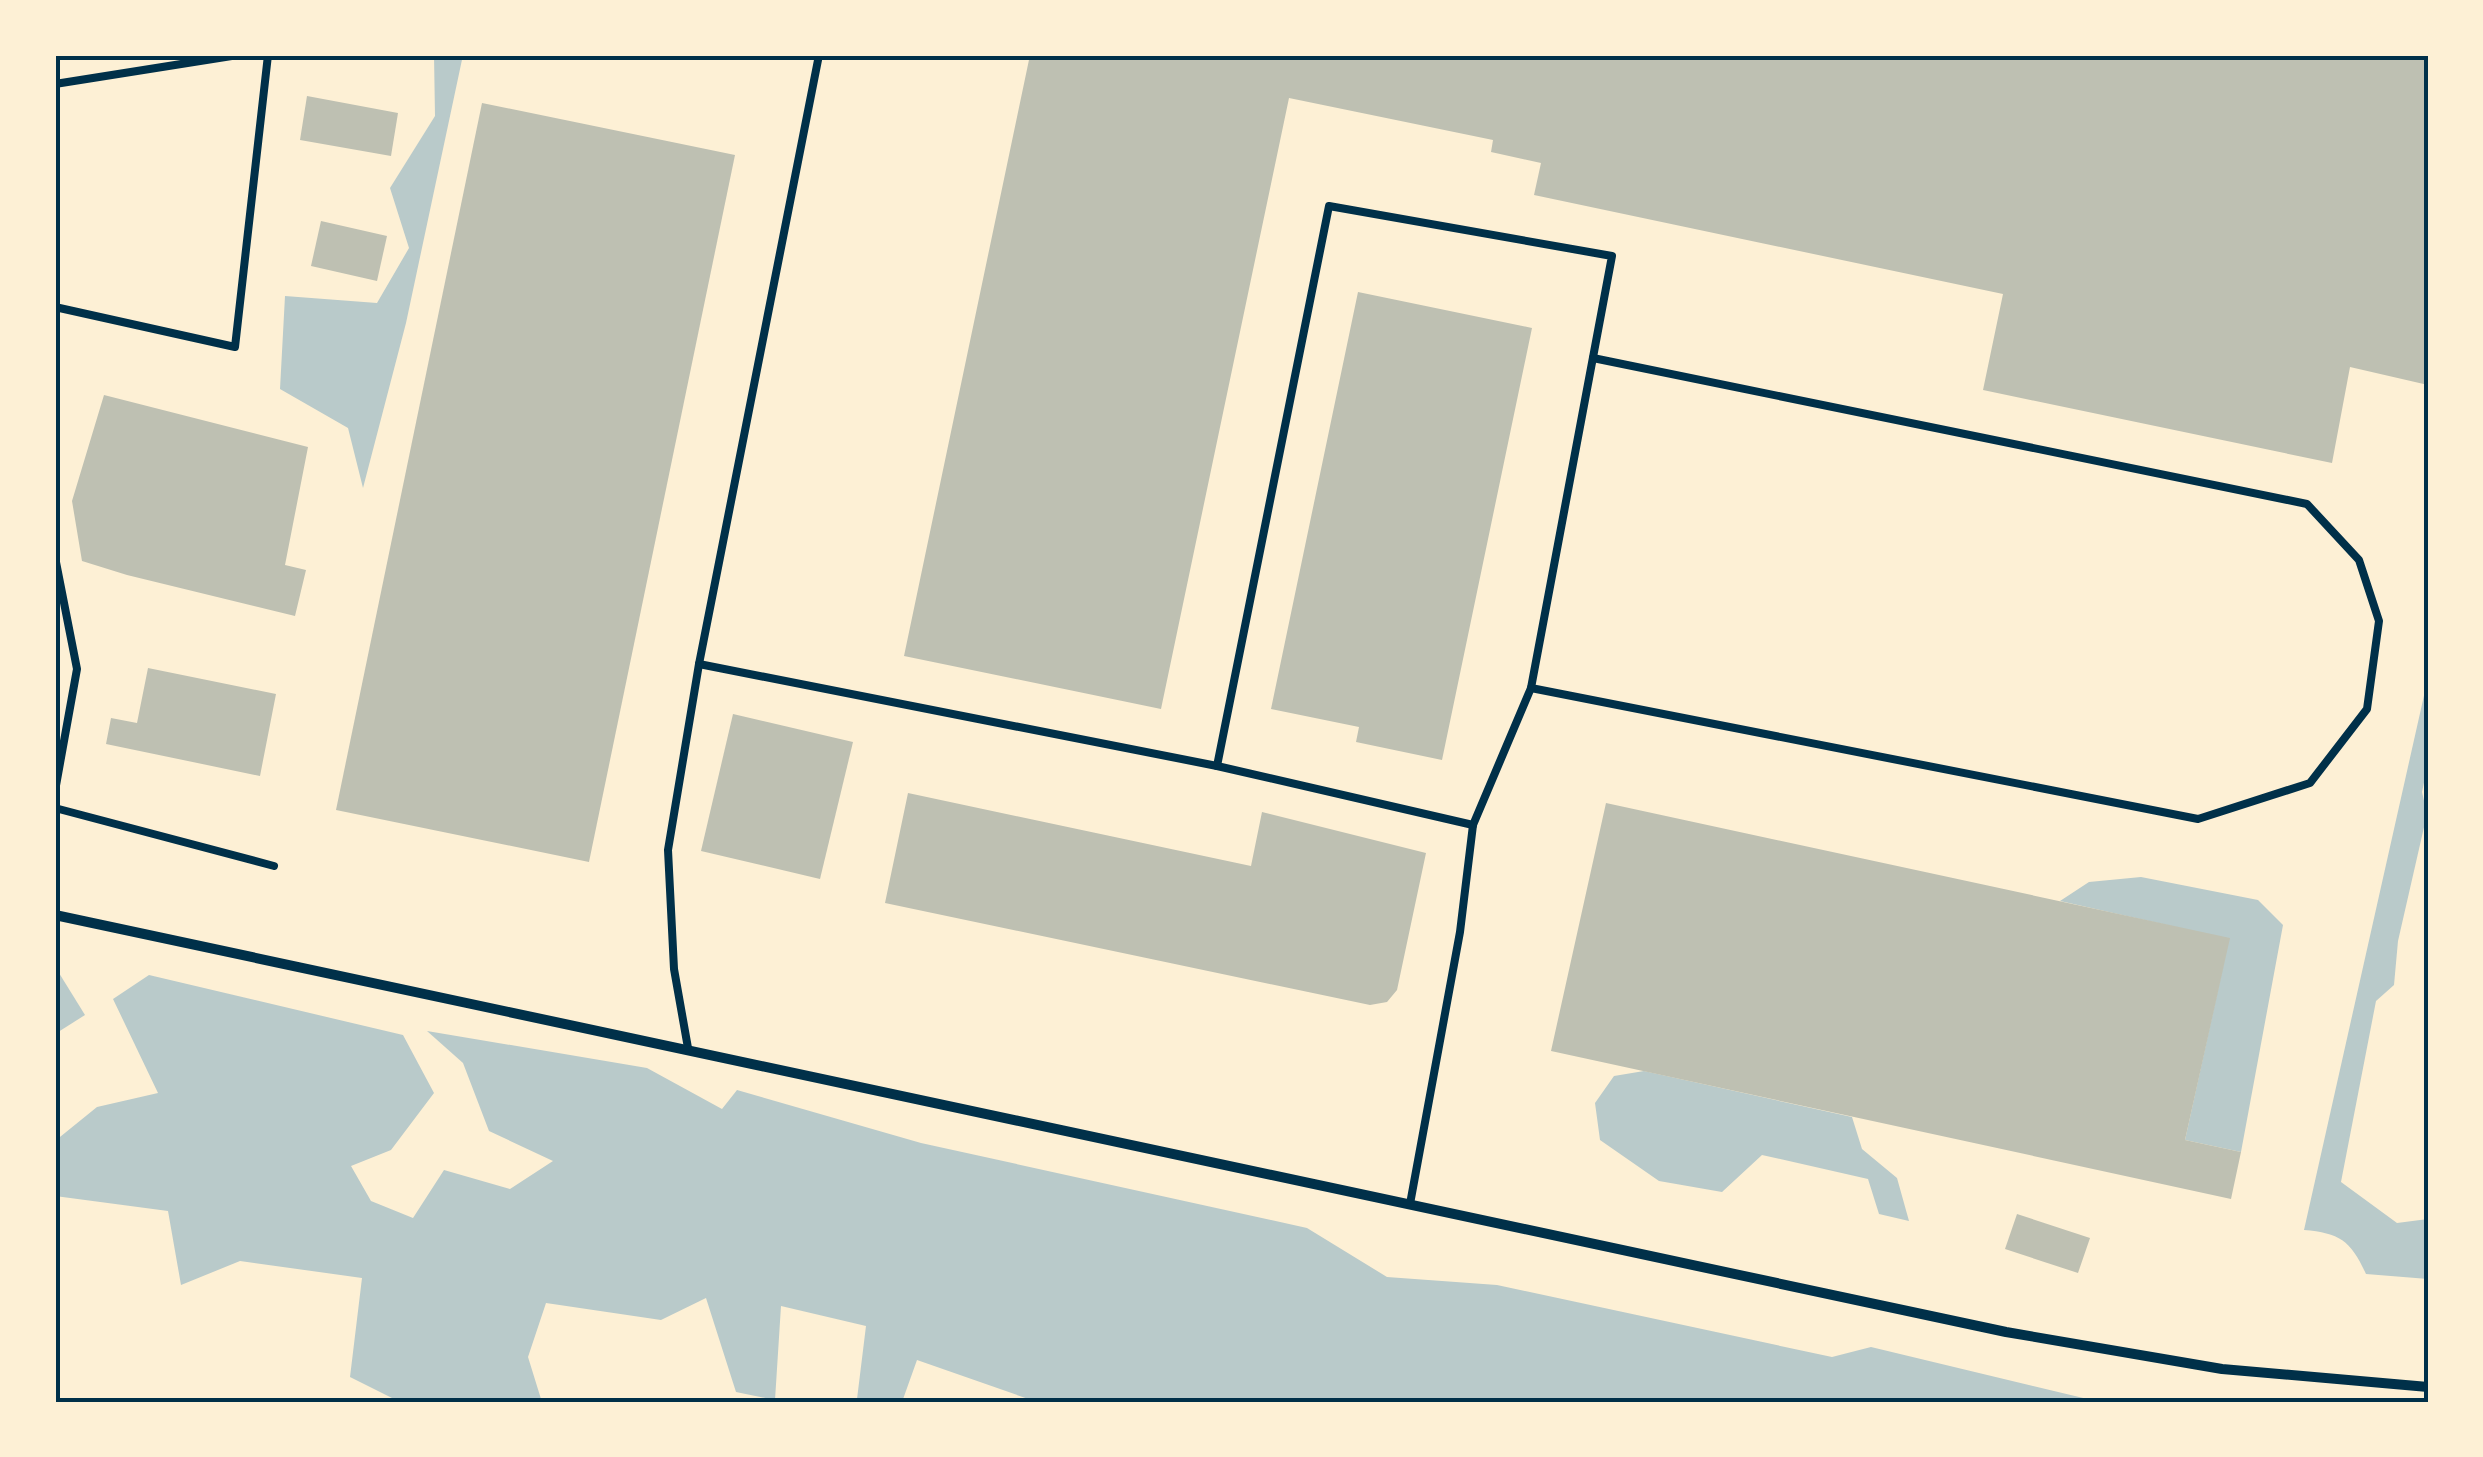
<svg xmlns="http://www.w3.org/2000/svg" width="2483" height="1457" font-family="Lato,sans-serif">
<rect width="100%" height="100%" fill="#fdf0d5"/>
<g fill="#b9caca">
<path d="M434,55h29l-57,268 -43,165 -15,-60 -68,-39 5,-93 92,7 32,-55 -19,-60 45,-72z"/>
<path d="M2428,688v76l-6,28 5,22 -29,127 -4,44 -18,16 -35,181 56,41 31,-4v60l-62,-5c-15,-33 -26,-41 -62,-44l121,-539z"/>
<path d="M2141,877l117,23 25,25 -42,227 -56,-12 44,-201 -169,-38 29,-19z"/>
<path d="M55,972l4,1 26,42 -30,19z"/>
<path d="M149,975l254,60 31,58 -43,57 -40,16 20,35 42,17 31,-48 66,19 43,-28 -64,-30 -26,-68 -36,-32 220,37 75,41 15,-19 184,53 386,85 80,49 110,8 335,72 39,-10 229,55h-1063l-120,-42 -15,42h-38l-7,-3 9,-73 -85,-20 -6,94 -39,-8 -30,-94 -45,22 -115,-17 -18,54 13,42 -5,3h-136l-50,-25 12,-99 -122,-17 -59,24 -13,-74 -113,-15v-55l42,-34 61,-14 -45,-94z"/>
<path d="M1644,1071l208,46 10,32 35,29 12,43 -30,-7 -11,-35 -106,-24 -40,37 -63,-11 -59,-41 -5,-37 19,-27z"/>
</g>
<g fill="#bec0b2">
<path d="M1030,55h1398v330l-78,-18 -18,96 -349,-73 20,-96 -469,-99 7,-32 -50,-11 2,-12 -204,-42 -128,611 -257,-53z"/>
<path d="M307,96l91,17 -7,43 -91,-16z"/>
<path d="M482,103l253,52 -146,707 -253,-52z"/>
<path d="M321,221l66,15 -10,45 -66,-15z"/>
<path d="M1358,292l174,36 -90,432 -86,-18 3,-15 -88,-18z"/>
<path d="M104,395l204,52 -23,118 21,5 -11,46 -168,-41 -45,-14 -10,-60z"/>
<path d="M148,668l128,26 -16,82 -154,-32 5,-26 26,5z"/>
<path d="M733,714l120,28 -33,137 -119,-28z"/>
<path d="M908,793l343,73 11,-54 164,41 -29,137 -10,12 -17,3 -485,-102z"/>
<path d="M1606,803l624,135 -45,202 56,12 -10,47 -680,-148z"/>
<path d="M2017,1214l73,24 -12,35 -73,-24z"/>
</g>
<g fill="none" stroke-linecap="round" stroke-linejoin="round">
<g stroke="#003049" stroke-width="8">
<path d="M55,84l183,-29"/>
<path d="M55,307l180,40 33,-292"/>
<path d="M55,557l22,112 -22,122"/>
<path d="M699,664l518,102 256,59"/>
<path d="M1531,688l667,131 112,-36 57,-74 12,-88 -20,-61 -52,-56 -714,-146"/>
<path d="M1217,766l112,-560 283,50 -81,432 -58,137 -13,107 -50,272"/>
<path d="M55,808l219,58"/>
<path d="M688,1048l-14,-79 -6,-119 31,-186 120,-609"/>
</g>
<path stroke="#003049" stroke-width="10" d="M55,915l1951,417 216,37 206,18"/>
</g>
<rect width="2483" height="1457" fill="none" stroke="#fdf0d5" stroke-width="115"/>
<rect x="58" y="58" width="2368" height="1342" fill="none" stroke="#003049" stroke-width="4"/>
</svg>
